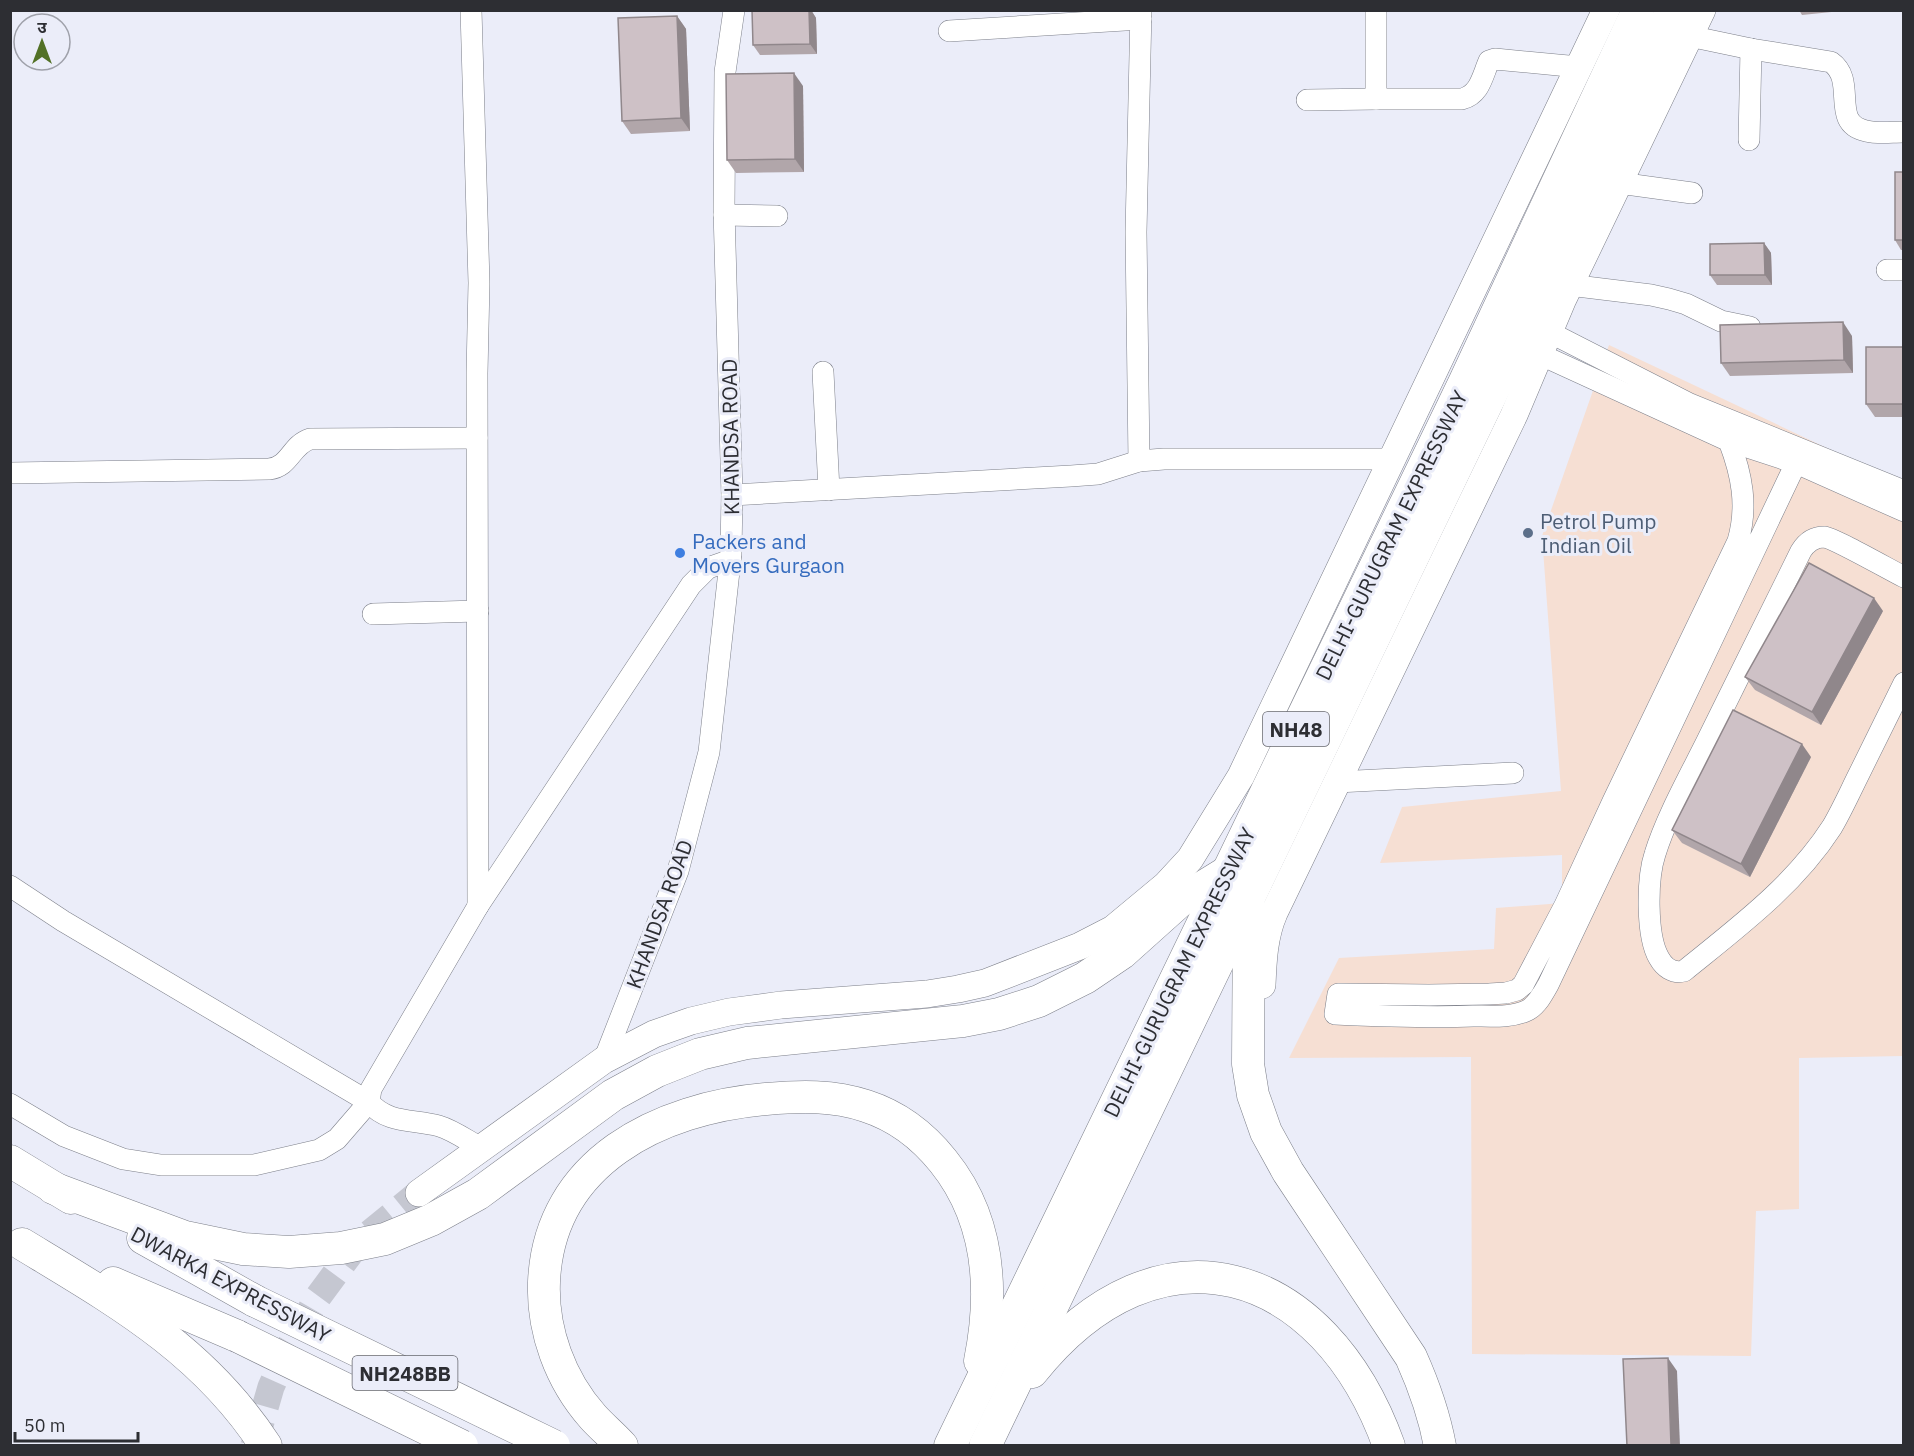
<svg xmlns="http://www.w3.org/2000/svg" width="1914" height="1456" font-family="'IBM Plex Sans','Noto Sans Devanagari',sans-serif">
<rect width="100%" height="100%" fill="#ebedf9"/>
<path fill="#f6dfd3" d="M1609,345l294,139v572l-104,2v151l-43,2 -5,145 -279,-2 -1,-297 -182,1 50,-100 155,-9 2,-41 66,-5v-48l-182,8 22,-56 159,-16 -19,-255z"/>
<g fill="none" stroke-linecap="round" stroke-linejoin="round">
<path stroke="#c5c7d1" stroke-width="27" stroke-dasharray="27 14" stroke-linecap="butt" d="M254,1446l17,-59 18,-40 29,-50 40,-54 61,-50"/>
<defs>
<g id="minor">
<path d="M471,10l8,273 -2,90 1,533"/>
<path d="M1376,10v89h86c18,-5 20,-22 27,-38l6,-2 84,8"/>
<path d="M949,31l192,-12"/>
<path d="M1689,36l62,13 80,13c27,19 -2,61 35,69 12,3 25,1 38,1"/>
<path d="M1307,100l69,-1"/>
<path d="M1749,140l2,-91"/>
<path d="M1619,183l73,10"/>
<path d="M724,215l53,1"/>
<path d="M1887,270h17"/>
<path d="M1569,285l82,10 18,4 17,5 35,17 29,6"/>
<path d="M1549,332l141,72 214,87"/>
<path d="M1539,354l190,87c13,34 19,65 9,100l-125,260 -48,104 -42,80 -6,5 -11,3 -17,1 -60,1 -91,-1 -3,20c46,2 92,4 138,2 17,0 40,2 55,-6 9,-5 15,-16 20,-25l248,-522 4,-13"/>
<path d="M823,372l6,118"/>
<path d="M1729,441l67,22 108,48"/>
<path d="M1139,461l-3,-229 5,-222"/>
<path d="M10,473l259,-4c21,-2 22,-24 41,-30l167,-1"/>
<path d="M732,495l339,-19 27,-2 41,-13 25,-2h227"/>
<path d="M1904,577c-14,-7 -70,-39 -80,-40 -11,0 -18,6 -23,14 -32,64 -63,128 -95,192 -17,34 -40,75 -51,111 -8,24 -9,82 4,104 5,9 14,16 25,13 53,-43 110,-85 148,-144 10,-17 18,-35 27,-53 15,-30 30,-61 45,-91"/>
<path d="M373,614l105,-3"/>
<path d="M1337,782l176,-9"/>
<path d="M10,886l53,35 306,181 -32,37 -18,11 -65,15h-93l-38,-6 -59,-23 -54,-32"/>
<path d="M604,1060l74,-189 31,-119 22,-199 1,-58 -8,-285 1,-138 9,-62"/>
<path d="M481,1148c-13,-7 -28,-18 -42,-22 -25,-7 -52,-2 -70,-24l2,-13 107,-183 213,-321 17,-17 23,-8"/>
</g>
<g id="major">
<path d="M1262,985c1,-24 2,-49 12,-72l240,-498 48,-114 140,-291"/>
<path d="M419,1193l185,-133 50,-26 37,-13 38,-9 52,-7 146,-11 31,-5 27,-6 95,-37 33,-17 53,-44 24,-26 51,-83 365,-766"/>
</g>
<g id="highway">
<path d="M1249,906l-1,158 5,31 13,37 22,40 123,185c13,29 23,57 29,89"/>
<path d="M10,1161l61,37"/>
<path d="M53,1188l132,49 58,12 46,3 52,-4 44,-9 46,-19 47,-26 135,-99 44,-24 43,-17 47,-11 216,-22 36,-7 40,-13 46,-23 37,-25 58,-52 47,-29"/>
<path d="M143,1238l112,63"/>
<path d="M22,1244c94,57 182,106 244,202"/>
<path d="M113,1283l124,53"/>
<path d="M1032,1372c127,-159 292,-107 357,74"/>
<path d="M622,1446c-9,-10 -20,-19 -29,-29 -33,-37 -51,-87 -49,-135 5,-121 116,-174 222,-183 34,-3 67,-4 100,7 31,10 57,30 77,55 47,58 51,130 37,200"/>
<path d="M950,1446l515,-1065 173,-371"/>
<path d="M985,1446l503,-1045 184,-391"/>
</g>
</defs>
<use href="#minor" stroke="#7c7f89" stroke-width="22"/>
<use href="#major" stroke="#7c7f89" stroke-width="28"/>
<use href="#highway" stroke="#7c7f89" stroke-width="33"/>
<use href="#minor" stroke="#fff" stroke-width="21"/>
<use href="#major" stroke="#fff" stroke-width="27"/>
<use href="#highway" stroke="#fff" stroke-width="32"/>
<defs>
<g id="highway-bridge">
<path d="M255,1301l299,145"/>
<path d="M237,1336l225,110"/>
</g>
</defs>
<use href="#highway-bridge" stroke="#7c7f89" stroke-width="33" stroke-linecap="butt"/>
<use href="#highway-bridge" stroke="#fff" stroke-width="32"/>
</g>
<g fill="#b1a6aa">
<path d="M752,10h59l5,8 1,36 -57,1 -7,-10z"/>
<path d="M1799,10h52l-49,5z"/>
<path d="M677,16l9,13 4,102 -59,3 -9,-13z"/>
<path d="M803,86l1,86 -68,1 -9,-13z"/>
<path d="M1904,172v78h-3l-6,-10z"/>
<path d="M1764,243l7,10 1,32h-55l-7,-10z"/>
<path d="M1852,336l1,37 -123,3 -9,-13z"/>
<path d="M1904,347v70h-29l-9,-13z"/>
<path d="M1883,611l-62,114 -66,-35 -10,-13z"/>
<path d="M1811,757l-61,120 -68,-34 -10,-13z"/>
</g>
<g fill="#90878b">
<path d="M807,10h4l5,8 1,36 -7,-10z"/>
<path d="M677,16l9,13 4,102 -9,-13z"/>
<path d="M794,73l9,13 1,86 -9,-13z"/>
<path d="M1764,243l7,10 1,32 -7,-10z"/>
<path d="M1843,322l9,14 1,37 -9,-13z"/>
<path d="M1874,598l9,13 -62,114 -9,-13z"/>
<path d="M1802,744l9,13 -61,120 -9,-13z"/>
<path d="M1668,1358l9,13 3,75h-9z"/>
</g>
<g fill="#cec1c6" stroke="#90878b" stroke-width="1.5">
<path d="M752,10h57l1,34 -57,1z"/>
<path d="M677,16l4,102 -59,3 -4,-103z"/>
<path d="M794,73l1,86 -68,1 -1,-86z"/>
<rect x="1895" y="172" width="9" height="68"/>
<path d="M1764,243l1,32h-55v-31z"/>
<path d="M1843,322l1,38 -123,3 -1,-38z"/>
<rect x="1866" y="347" width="38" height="57"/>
<path d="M1809,563l65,35 -62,114 -67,-35z"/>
<path d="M1733,710l69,34 -61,120 -69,-34z"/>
<path d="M1668,1358l3,88h-44l-4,-87z"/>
</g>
<circle fill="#5c6f8a" stroke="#ebedf9" stroke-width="2" cx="1528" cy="533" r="6"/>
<circle fill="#3f7fe0" stroke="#ebedf9" stroke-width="2" cx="680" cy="553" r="6"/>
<g text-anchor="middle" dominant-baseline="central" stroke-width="6" stroke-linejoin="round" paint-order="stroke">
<g fill="#ebedf9" stroke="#66676e" stroke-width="1.5">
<rect x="1263" y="712" width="66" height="34" rx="4.5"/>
<rect x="352.5" y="1356" width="105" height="34" rx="4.5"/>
</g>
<g font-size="20" font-weight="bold" fill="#2d2e33">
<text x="1296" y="729">NH48</text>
<text x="405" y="1373">NH248BB</text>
</g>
<g font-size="21" fill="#2d2e33" stroke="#ebedf9">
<text transform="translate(730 437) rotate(-91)">KHANDSA ROAD</text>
<text transform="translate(1391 535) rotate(-64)">DELHI-GURUGRAM EXPRESSWAY</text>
<text transform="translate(659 914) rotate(-70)">KHANDSA ROAD</text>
<text transform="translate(1179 972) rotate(-64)">DELHI-GURUGRAM EXPRESSWAY</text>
<text transform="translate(231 1284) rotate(28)">DWARKA EXPRESSWAY</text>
</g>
<g font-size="21" fill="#4e5e75" stroke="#ebedf9" text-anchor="start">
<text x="1540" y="521">Petrol Pump<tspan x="1540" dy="24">Indian Oil</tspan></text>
</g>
<g font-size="21" fill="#366cbe" stroke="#ebedf9" text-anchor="start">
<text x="692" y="541">Packers and<tspan x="692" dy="24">Movers Gurgaon</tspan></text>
</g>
</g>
<rect width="1914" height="1456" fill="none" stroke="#2d2e33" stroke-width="24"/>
<g transform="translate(42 42)"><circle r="28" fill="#ebedf9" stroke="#9fa1aa" stroke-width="1.5"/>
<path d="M0-4.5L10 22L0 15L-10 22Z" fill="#527126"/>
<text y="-9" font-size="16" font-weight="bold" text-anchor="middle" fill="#2d2e33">उ</text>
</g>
<path d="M15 1432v9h123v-9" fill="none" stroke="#2d2e33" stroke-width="3"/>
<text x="24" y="1432" font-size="18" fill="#2d2e33" stroke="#ebedf9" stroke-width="4.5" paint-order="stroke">50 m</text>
</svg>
